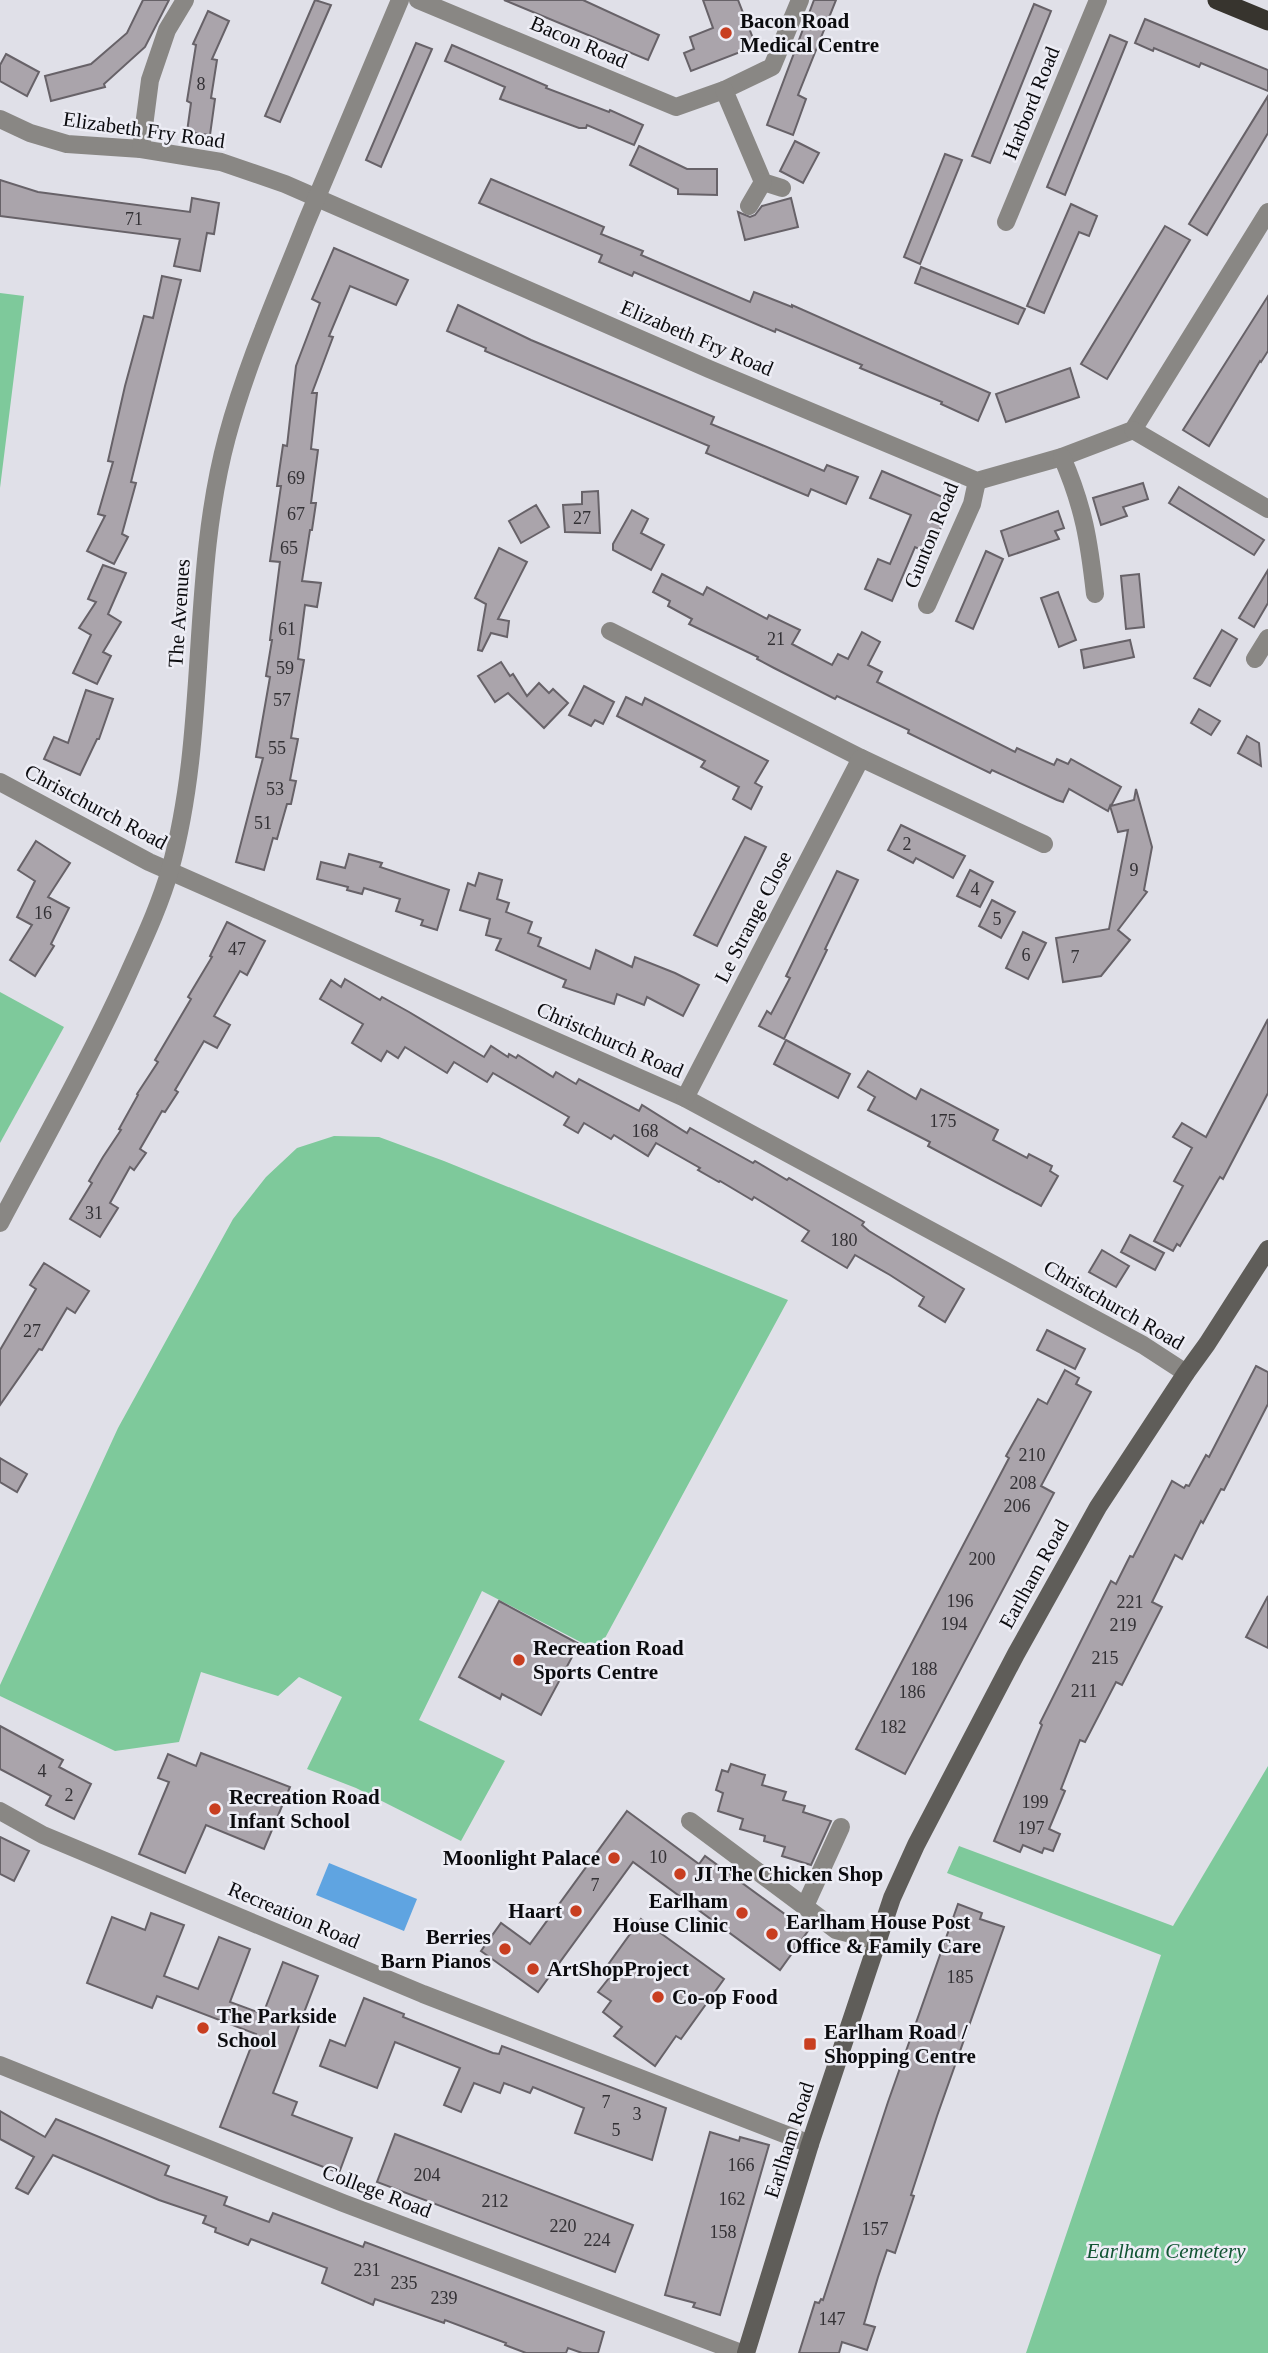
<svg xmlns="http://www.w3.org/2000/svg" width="1268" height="2353" font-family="Georgia,serif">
<rect width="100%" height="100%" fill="#e0e0e8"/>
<g fill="#7ec99b">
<path d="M0,293l24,3 -24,192z"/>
<path d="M0,992l64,35 -64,116z"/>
<path d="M334,1136l45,1 65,24 344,139 -190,351 -116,-60 -63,129 86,41 -44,80 -105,-53 -49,-19 35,-72 -43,-20 -21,19 -77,-24 -22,70 -64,9 -115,-55v-11l118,-257 115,-209 33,-42 31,-29z"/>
<path d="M1268,1766v587h-242l135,-398 -214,-82 12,-27 214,80z"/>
</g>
<path fill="#5fa4e1" d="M329,1863l88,36 -13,32 -88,-36z"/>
<g fill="#aaa4ab" stroke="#676268" stroke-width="2">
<path d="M143,0h26l-24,47 -41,37 1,3 -54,14 -6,-25 46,-12 36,-31z"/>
<path d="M315,0l16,5 -51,117 -15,-6z"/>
<path d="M504,0h79l76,35 -11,25z"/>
<path d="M703,0h35l18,46 -65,25 -7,-18 10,-4 -4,-12 23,-9z"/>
<path d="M814,0h22l-38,95 8,4 -13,36 -26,-10z"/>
<path d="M1034,4l17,7 -61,152 -18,-7z"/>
<path d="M208,11l21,10 -17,38 5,1 -6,38 4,1 -5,36 -23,-3 4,-29 -4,-2 9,-56 -3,-1z"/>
<path d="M1145,19l123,51v21l-67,-28 -2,4 -45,-19 -1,3 -18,-8z"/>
<path d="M1110,35l17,7 -62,153 -18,-8z"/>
<path d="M416,43l16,6 -51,118 -15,-7z"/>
<path d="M452,45l95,41 -1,2 63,24 1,-2 33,15 -9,20 -47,-20 -1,3h-7l-79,-29 5,-12 -60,-26z"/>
<path d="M6,54l33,18 -12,24 -27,-15v-16z"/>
<path d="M1268,96v37l-61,102 -18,-11z"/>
<path d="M795,141l24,12 -16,30 -23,-12z"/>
<path d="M639,146l48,23h30v26l-39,-1v-5l-48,-24z"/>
<path d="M945,154l17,6 -42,104 -16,-7z"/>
<path d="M491,179l113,48 -3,7 42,17 -2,4 109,47 4,-10 38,15v-2l198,88 -12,28 -37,-17 1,-2 -82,-34 2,-3 -86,-36 -1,3 -141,-60 -2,4 -33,-14 3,-7 -123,-52z"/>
<path d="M0,180l38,12 152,20 2,-14 27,5 -5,31 -7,-1 -7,38 -26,-5 6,-27 -180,-23z"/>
<path d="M791,198l7,29 -53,13 -7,-28 12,5 5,-2 7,-9z"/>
<path d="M1071,204l26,12 -8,20 -10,-4 -35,81 -17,-7z"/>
<path d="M1165,226l25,14 -83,139 -26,-15z"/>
<path d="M334,248l74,32 -12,25 -46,-19 -21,50 4,1 -21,56h5l-6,56 7,1 -7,53h5l-4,27h-2l-8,51 19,2 -4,24 -12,-2 -7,54 6,1 -13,78 7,1 -8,41 6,1 -5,23h-4l-10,35 -4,-1 -9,32 -28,-8 27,-104 -7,-1 14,-80 -4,-1 6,-36h-2l10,-78 -10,-1 11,-75h-4l6,-41 4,1 9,-80 24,-63 -8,-4z"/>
<path d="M921,267l104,42 -7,15 -103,-41z"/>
<path d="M162,276l19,4 -50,202 5,1 -14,51 6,3 -14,27 -27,-13 18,-35 -7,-2 15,-52 -5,-1 17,-75 19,-70 9,2z"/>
<path d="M1268,296v55l-7,11 -1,-1 -51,85 -26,-16z"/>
<path d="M458,305l73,35 183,77 -3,7 51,21 62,26 3,-6 31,12 -12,27 -35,-15 -3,7 -31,-13 -71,-30 3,-7 -224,-95 1,-3 -39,-17z"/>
<path d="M1070,368l9,29 -73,25 -10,-28z"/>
<path d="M882,471l70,30 -22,53 -15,-7 -23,54 -27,-12 13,-30 12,5 21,-49 -41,-17z"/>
<path d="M1143,483l5,16 -25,8 4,9 -26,9 -8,-27z"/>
<path d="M1179,487l85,53 -10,15 -85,-52z"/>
<path d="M598,491l2,42 -35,-1 -2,-27 19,-1v-12z"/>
<path d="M536,505l13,22 -28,16 -12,-22z"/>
<path d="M632,510l16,9 -7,14 23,12 -13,25 -38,-20v-6z"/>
<path d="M1058,511l6,17 -9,3 4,8 -50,17 -8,-25z"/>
<path d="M499,548l28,14 -29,57 11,2 -2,16 -16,-4 -9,18 -4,-1 8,-46 -11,-6z"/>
<path d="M986,551l17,8 -30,70 -17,-8z"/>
<path d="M103,565l23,8 -18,41 13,8 -18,30 8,4 -14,28 -24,-11 18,-38 -12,-7 17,-26 -8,-3z"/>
<path d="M1268,570v33l-14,24 -15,-9z"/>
<path d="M662,574l41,21 4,-8 60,32 2,-4 31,15 -8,14 40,21 6,-11 10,5 14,-27 18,10 -12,23 14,7 -5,10 138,70 2,-4 37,17 3,-6 11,5 3,-5 50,28 -10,19 23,-6 2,-11 16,58 -8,43 3,2 -29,38 12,10 -29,36 -38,6 -7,-44 53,-9 19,-99 -10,2 -8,-26 -2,5 -39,-22 -6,13 -6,-2 -65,-30 -2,3 -82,-40 1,-3 -72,-34 -2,3 -61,-31 -17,-9 1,-2 -69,-33 3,-5 -24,-13 2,-5 -17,-9z"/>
<path d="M1139,574l5,53 -18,2 -5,-53z"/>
<path d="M1058,592l18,48 -17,7 -18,-49z"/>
<path d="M1222,630l15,9 -27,47 -16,-8z"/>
<path d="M1130,640l4,17 -50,11 -3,-18z"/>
<path d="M501,662l9,14 3,-2 14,22 12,-13 10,10 4,-4 15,14 -24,25 -36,-35 -13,9 -17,-26z"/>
<path d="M584,686l30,16 -11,22 -8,-4 -4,6 -22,-11z"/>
<path d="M86,690l27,9 -14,40h-2l-17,36 -36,-16 10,-22 14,6z"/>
<path d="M626,697l16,8 3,-7 123,63 -13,22 7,4 -11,22 -18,-10 6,-12 -38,-20 4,-6 -88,-45z"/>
<path d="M1199,709l21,12 -9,14 -20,-12z"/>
<path d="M1247,736l12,7 2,23 -23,-13z"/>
<path d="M901,825l64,31 -12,22 -37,-20 -3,5 -25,-13z"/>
<path d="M745,837l21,10 -49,99 -23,-11z"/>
<path d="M36,841l34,22 -22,34 21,11 -18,36 3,2 -19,30 -25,-16 22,-35 -15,-8 18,-36 -17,-11z"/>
<path d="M349,854l33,9 -2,4 69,23 -12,40 -16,-5 2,-5 -27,-9 4,-12 -36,-11 -2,6 -15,-4 1,-3 -31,-8 4,-17 24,6z"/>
<path d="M970,870l23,12 -13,25 -23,-11z"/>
<path d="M837,871l21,9 -33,69 2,1 -43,89 -25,-13 8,-15 4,3 19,-36 -4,-2z"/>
<path d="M479,873l23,7 -5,19 12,4 -3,9 26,10 -4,11 13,5 -3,8 52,23 6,-19 36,17 3,-10 40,16 24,12 -16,31 -36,-19 -3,8 -27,-11 -3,10 -51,-17 3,-7 -70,-30 5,-11 -15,-4 4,-16 -30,-9 8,-27 7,3z"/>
<path d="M992,900l23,12 -14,26 -22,-12z"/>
<path d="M227,922l38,19 -18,34 -7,-4 -26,45 16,9 -13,23 -13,-7 -29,49 3,2 -13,20 -3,-1 -22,38 6,4 -12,17 -4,-3 -20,36 8,5 -18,29 -30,-18 22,-36 -3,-2 14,-24 18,-27 -2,-1 19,-34 -1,-1 21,-32 -3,-2 36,-61 -3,-2 24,-40 -2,-1z"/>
<path d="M1023,932l23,11 -18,36 -22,-11z"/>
<path d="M345,979l35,21 2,-3 27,15 75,45 7,-11 17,11 1,-3 7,4 2,-3 35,22 3,-5 20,12 3,-5 60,32 3,-6 45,28 3,-5 63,35 2,-2 32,19 2,-2 60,35 15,9 -2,3 7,6 95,58 -19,33 -26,-16 5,-9 -34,-22 -35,-20 -8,13 -45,-27 7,-10 -55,-34 -2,3 -32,-19 -1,1 -21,-12 2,-2 -44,-25 -8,13 -34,-21 -3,4 -27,-16 -6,10 -14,-8 5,-8 -76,-44 -6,9 -33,-20 -7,11 -42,-26 -7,11 -11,-7 -6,10 -29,-18 11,-19 -43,-25 11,-19 10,7z"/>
<path d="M1268,1019v74l-45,86 -3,-2 -2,3 -38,66 -3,-2 -4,7 -19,-10 29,-55 -9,-5 18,-33 -19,-11 9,-14 24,14z"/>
<path d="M786,1040l64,34 -12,24 -64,-34z"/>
<path d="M868,1071l48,28 5,-10 77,41 -5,10 34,18 2,-4 23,12 -2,5 8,5 -17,30 -113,-60 2,-4 -62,-32 7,-13 -17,-10z"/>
<path d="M1130,1235l34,18 -9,17 -34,-18z"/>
<path d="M1102,1250l27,16 -13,21 -27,-15z"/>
<path d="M44,1263l45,28 -14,22 -8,-5 -25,42 -3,-1 -39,56v-55l36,-61 -6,-4z"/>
<path d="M1047,1330l38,19 -10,20 -38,-19z"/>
<path d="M1256,1366l12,6v32l-44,86 -3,-1 -18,34 -2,-2 -19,38 -7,-4 -23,47 10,5 -40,78 -6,-3 -31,60 -5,-2 -19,49 4,2 -16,38 11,5 -7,17 -9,-3 -2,5 -19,-8 -3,7 -26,-11 48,-116 -2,-2 71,-142 5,3 14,-28 3,1 39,-76 12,7 2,-3 3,1 17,-31 3,2z"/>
<path d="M1065,1370l14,8 -3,6 15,8 -50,94 13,7 -149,281 -49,-25 153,-291 -3,-2 32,-57 9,5z"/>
<path d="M0,1458l27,16 -10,18 -17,-10z"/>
<path d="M1268,1596v52l-22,-11z"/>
<path d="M499,1601l80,43 -38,71 -39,-21 -2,5 -41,-22z"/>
<path d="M0,1726l63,34 -4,7 32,17 -17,35 -28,-14 5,-9 -51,-27z"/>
<path d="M201,1753l89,34 -26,62 -58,-24 -21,48 -46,-19 30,-72 -11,-4 10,-24 28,12z"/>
<path d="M731,1764l34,11 -3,10 24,7 -3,8 22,6 -2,6 28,9 -20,44 -29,-9 3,-9 -21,-6 1,-5 -25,-7 3,-10 -25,-8 5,-18 -7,-3 6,-20 6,2z"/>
<path d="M627,1811l72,53 6,-8 103,75 -28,39 -147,-108 -95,130 -57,-41 20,-28 29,21z"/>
<path d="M0,1837l29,14 -15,30 -14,-7z"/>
<path d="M958,1904l24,9 -2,6 24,8 -67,189 -26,79 3,1 -19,57 -8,-3 -9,27 -14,47 11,3 -8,23 -25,-8 -3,11h-40l16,-51 4,1 2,-4 2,1 65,-198z"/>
<path d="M151,1913l33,12 -20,51 34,13 21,-52 31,12 -20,53 33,12 20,-52 35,14 -45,117 24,9 -5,13 60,23 -13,35 -119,-46 36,-93 -99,-38 -5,12 -65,-25 25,-66 33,13z"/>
<path d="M641,1919l83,60 -43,60 -5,-3 -21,30 -41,-30 8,-9 -19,-15 8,-11 -13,-9 11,-14 -7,-5z"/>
<path d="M364,1998l40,16 -1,3 90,36 6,1 3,-8 164,62 -14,52 -77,-27 9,-25 -51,-21 -3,6 -26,-10 -4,10 -26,-10 -13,29 -17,-7 16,-37 -65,-26 -18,46 -57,-22 10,-26 15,6z"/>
<path d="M0,2111l45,26 11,-18 113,47 -4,9 62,22 -3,8 45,17 4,-9 90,34 2,-5 239,90 -6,21h-16l-14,-5 -2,5h-40l-21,-8 1,-2 -61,-23 -1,3 -69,-24 -2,6 -51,-22 5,-15 -76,-29 -3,6 -33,-13 1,-4 -13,-5 3,-7 -47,-16 -106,-45 -25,39 -12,-6 18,-31 -34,-18z"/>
<path d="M710,2132l29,9 1,-4 29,8 -49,170 -27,-8 2,-4 -30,-8z"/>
<path d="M395,2134l238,91 -18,47 -238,-90z"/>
</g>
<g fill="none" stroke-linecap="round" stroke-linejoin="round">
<g stroke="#898784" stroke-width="18">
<path d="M418,0l258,107 48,-17 48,-23 28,-67"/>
<path d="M724,90l39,92 19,6"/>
<path d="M0,119l30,14 37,11 74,5 80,13 64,22 424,185 268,112 85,-24 71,-27 135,-218"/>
<path d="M141,149l9,-69 17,-50 18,-30"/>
<path d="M749,206l14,-24"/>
<path d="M1006,222l92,-222"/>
<path d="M1133,430l135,79"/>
<path d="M1062,457c22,51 27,84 33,137"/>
<path d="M927,605l45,-101 5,-23"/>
<path d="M610,631l251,127 183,86"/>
<path d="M1255,659l13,-21"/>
<path d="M0,782l149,80 536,236 458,247 43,28"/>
<path d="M685,1098l176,-340"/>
<path d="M0,1223c43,-81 88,-161 126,-244 16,-36 33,-71 44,-109 39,-141 19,-292 57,-433 20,-74 51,-143 79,-214 31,-75 63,-149 94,-223"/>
<path d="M0,1811l43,24 380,159 387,150"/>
<path d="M690,1821l146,109 41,11"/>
<path d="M805,1906l36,-79"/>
<path d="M0,2065l343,138 398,150"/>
</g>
<path stroke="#5f5d59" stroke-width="18" d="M746,2353l64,-209 82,-246 24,-53 100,-191 82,-147 88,-134 21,-29 61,-95"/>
<path stroke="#37342e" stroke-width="19" d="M1217,0l51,21"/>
</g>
<g fill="#c83e20" stroke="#ededf5" stroke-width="2.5">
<circle cx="726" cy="33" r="7"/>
<circle cx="519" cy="1660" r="7"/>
<circle cx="215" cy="1809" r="7"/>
<circle cx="614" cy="1858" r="7"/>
<circle cx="680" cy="1874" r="7"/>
<circle cx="576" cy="1911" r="7"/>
<circle cx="742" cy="1913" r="7"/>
<circle cx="772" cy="1934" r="7"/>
<circle cx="505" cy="1949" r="7"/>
<circle cx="533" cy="1969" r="7"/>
<circle cx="658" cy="1997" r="7"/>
<circle cx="203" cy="2028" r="7"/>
<rect x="803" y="2037" width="14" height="14" rx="3.5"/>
</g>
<g text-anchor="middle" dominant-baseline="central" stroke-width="5" stroke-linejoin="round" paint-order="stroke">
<g font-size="18" fill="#333135">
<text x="201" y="84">8</text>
<text x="134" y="219">71</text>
<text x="296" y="478">69</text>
<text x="296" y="514">67</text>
<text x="582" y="518">27</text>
<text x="289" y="548">65</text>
<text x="287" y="629">61</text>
<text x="776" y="639">21</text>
<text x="285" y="668">59</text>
<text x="282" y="700">57</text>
<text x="277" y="748">55</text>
<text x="275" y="789">53</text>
<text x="263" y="823">51</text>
<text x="907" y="844">2</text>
<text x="1134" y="870">9</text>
<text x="975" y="889">4</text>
<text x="43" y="913">16</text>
<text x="997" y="919">5</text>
<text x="237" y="949">47</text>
<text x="1026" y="955">6</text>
<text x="1075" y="957">7</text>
<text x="943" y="1121">175</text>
<text x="645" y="1131">168</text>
<text x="94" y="1213">31</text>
<text x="844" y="1240">180</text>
<text x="32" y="1331">27</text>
<text x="1032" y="1455">210</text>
<text x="1023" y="1483">208</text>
<text x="1017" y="1506">206</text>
<text x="982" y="1559">200</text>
<text x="960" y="1601">196</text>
<text x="1130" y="1602">221</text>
<text x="954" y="1624">194</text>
<text x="1123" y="1625">219</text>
<text x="1105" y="1658">215</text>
<text x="924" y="1669">188</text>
<text x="1084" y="1691">211</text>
<text x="912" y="1692">186</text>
<text x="893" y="1727">182</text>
<text x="42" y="1771">4</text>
<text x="69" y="1795">2</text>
<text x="1035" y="1802">199</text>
<text x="1031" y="1828">197</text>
<text x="658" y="1857">10</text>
<text x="595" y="1885">7</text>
<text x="960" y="1977">185</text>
<text x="606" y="2102">7</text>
<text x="637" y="2114">3</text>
<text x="616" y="2130">5</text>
<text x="741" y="2165">166</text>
<text x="427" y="2175">204</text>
<text x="732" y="2199">162</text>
<text x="495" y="2201">212</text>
<text x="563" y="2226">220</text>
<text x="875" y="2229">157</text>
<text x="723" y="2232">158</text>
<text x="597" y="2240">224</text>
<text x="367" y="2270">231</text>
<text x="404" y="2283">235</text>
<text x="444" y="2298">239</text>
<text x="832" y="2319">147</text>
</g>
<g font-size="21" font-weight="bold" fill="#0b0b0e" stroke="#ededf5" text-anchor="start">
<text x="740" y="21">Bacon Road<tspan x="740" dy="24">Medical Centre</tspan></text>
<text x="533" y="1648">Recreation Road<tspan x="533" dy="24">Sports Centre</tspan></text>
<text x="229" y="1797">Recreation Road<tspan x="229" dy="24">Infant School</tspan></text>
<text x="600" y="1858" text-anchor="end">Moonlight Palace</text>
<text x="694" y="1874">JI The Chicken Shop</text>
<text x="728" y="1901" text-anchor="end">Earlham<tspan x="728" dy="24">House Clinic</tspan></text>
<text x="562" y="1911" text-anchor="end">Haart</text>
<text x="786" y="1922">Earlham House Post<tspan x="786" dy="24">Office &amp; Family Care</tspan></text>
<text x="491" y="1937" text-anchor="end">Berries<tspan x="491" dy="24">Barn Pianos</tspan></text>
<text x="547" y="1969">ArtShopProject</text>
<text x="672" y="1997">Co-op Food</text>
<text x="217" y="2016">The Parkside<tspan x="217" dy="24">School</tspan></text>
<text x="824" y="2032">Earlham Road /<tspan x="824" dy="24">Shopping Centre</tspan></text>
</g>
<g font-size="21" fill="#0b0b0e" stroke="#ededf5">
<text transform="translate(579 42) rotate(23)">Bacon Road</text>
<text transform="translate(1031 103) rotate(-68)">Harbord Road</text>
<text transform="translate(144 130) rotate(8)">Elizabeth Fry Road</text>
<text transform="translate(697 338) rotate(23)">Elizabeth Fry Road</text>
<text transform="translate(931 535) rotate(-68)">Gunton Road</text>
<text transform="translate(179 613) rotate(-86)">The Avenues</text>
<text transform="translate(96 807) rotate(28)">Christchurch Road</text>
<text transform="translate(753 917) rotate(-63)">Le Strange Close</text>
<text transform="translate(610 1040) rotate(24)">Christchurch Road</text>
<text transform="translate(1114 1305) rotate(30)">Christchurch Road</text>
<text transform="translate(1034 1574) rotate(-61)">Earlham Road</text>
<text transform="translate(294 1915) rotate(23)">Recreation Road</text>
<text transform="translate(789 2140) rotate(-72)">Earlham Road</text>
<text transform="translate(377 2191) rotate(21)">College Road</text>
</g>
<g font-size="21" font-style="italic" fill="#125534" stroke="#ededf5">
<text x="1166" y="2251">Earlham Cemetery</text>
</g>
</g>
</svg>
